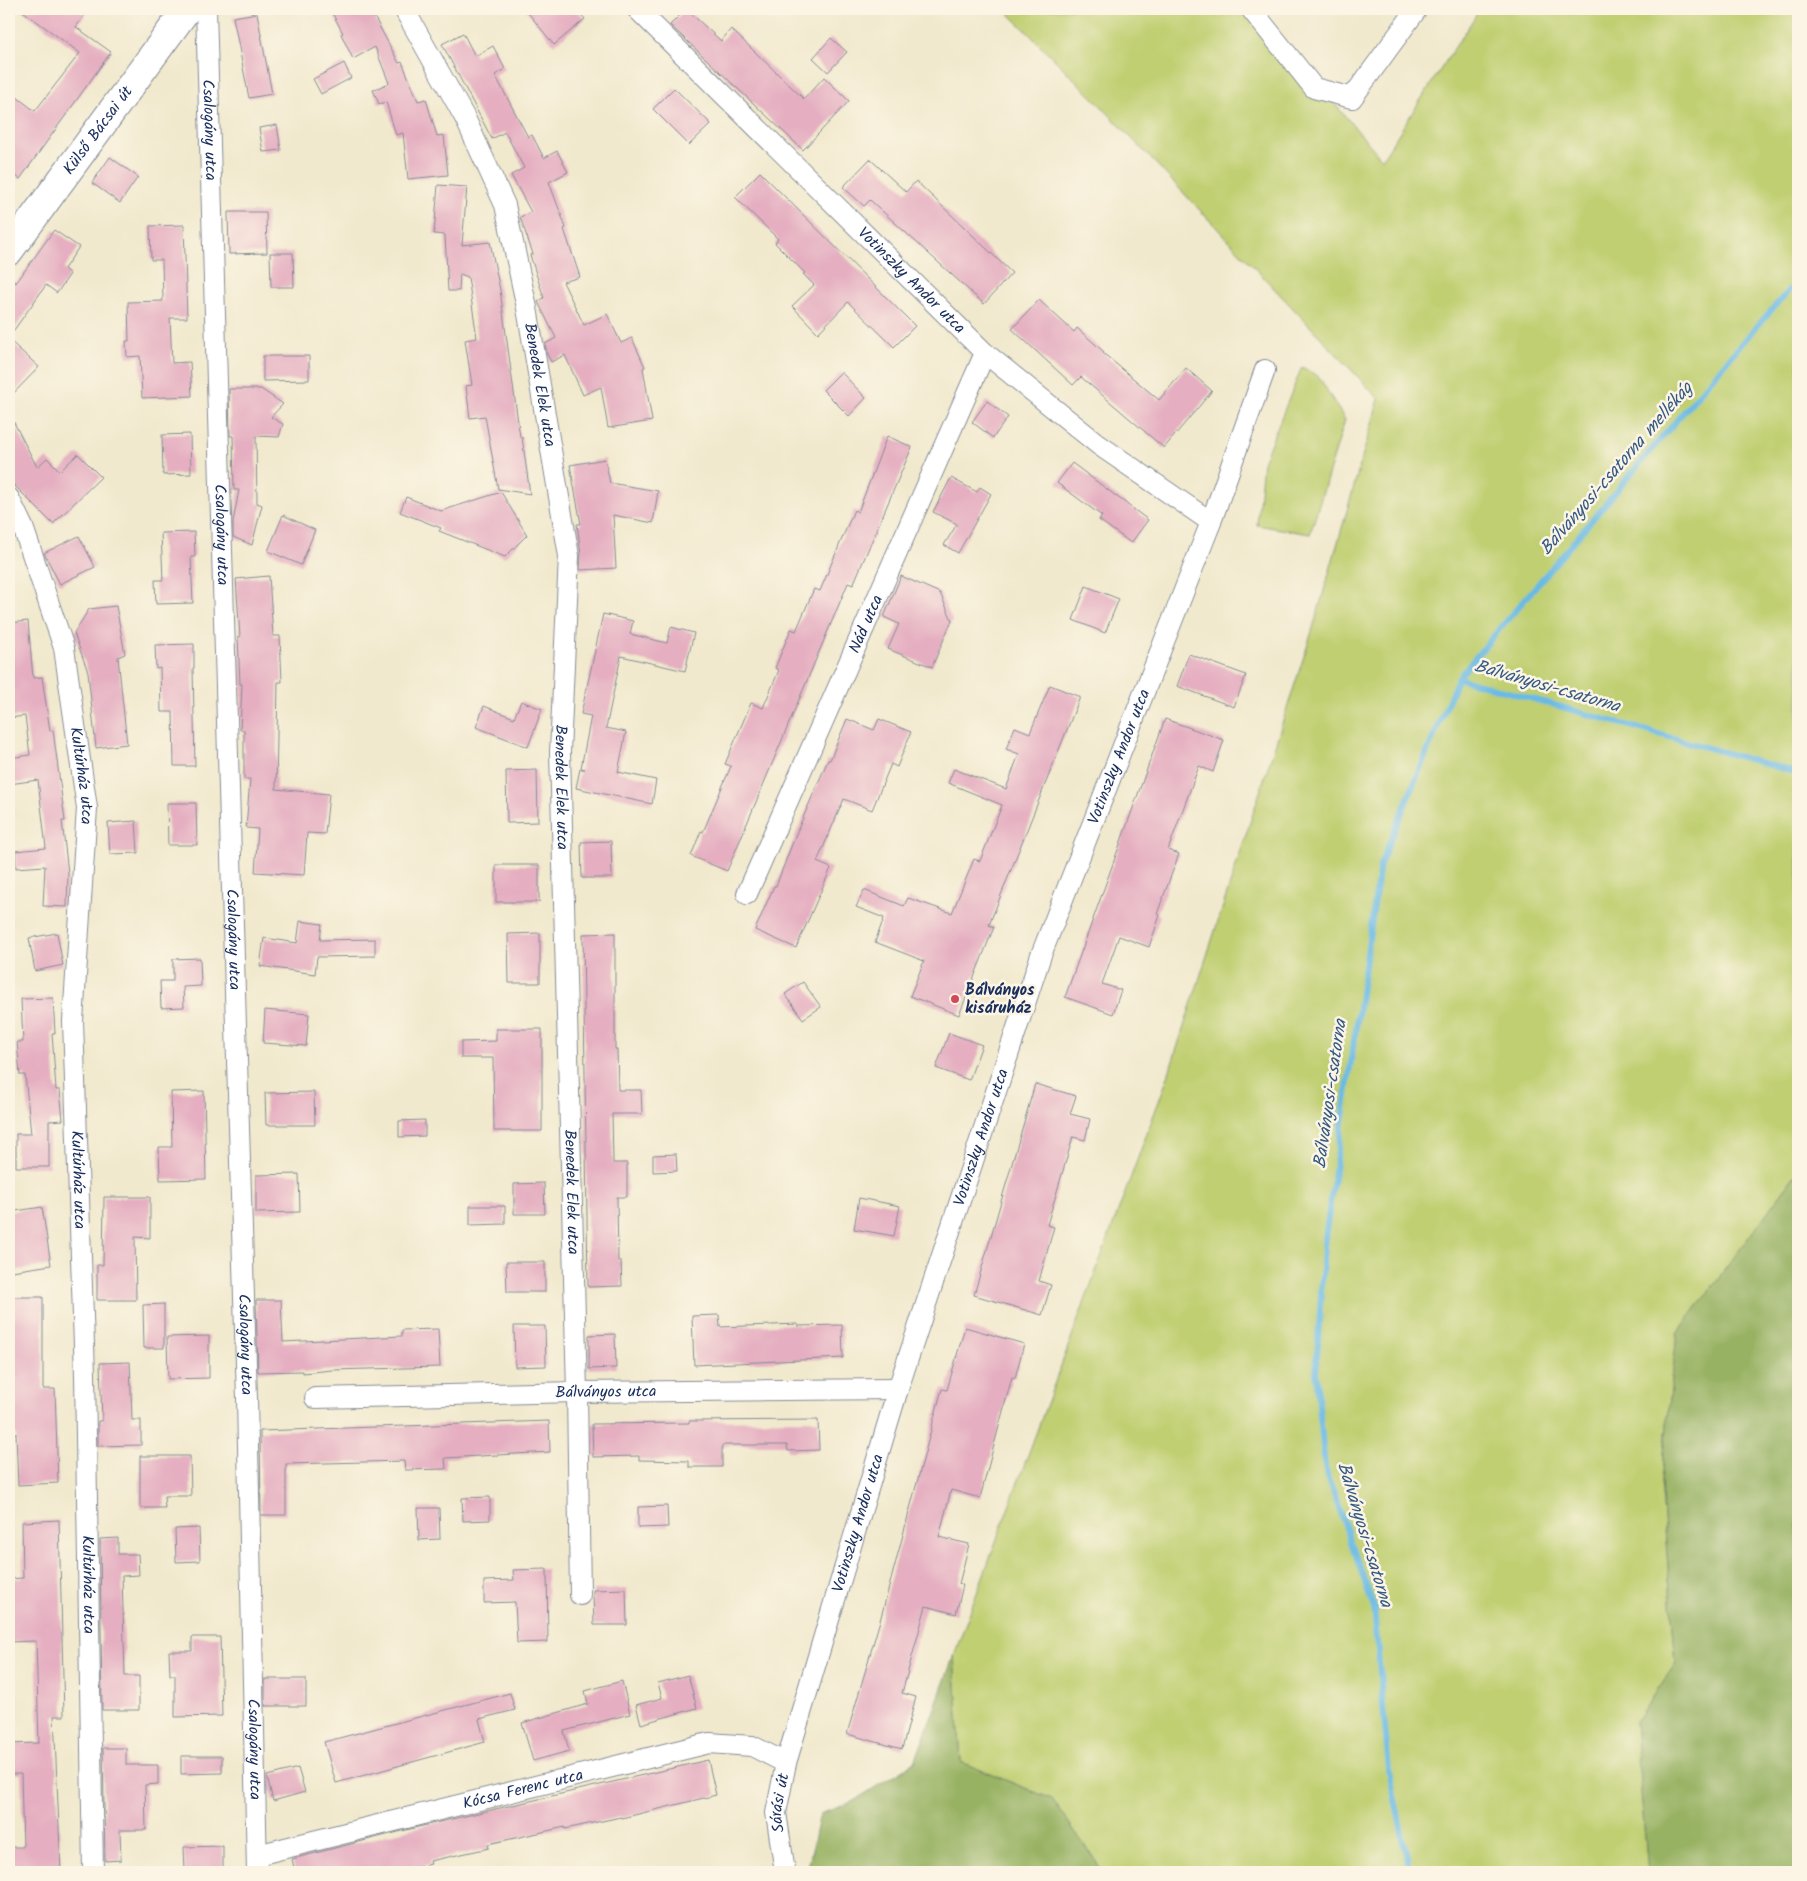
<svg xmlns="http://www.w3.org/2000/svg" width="1807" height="1881" font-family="Kalam,sans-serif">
<rect width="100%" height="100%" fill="#fcf5e5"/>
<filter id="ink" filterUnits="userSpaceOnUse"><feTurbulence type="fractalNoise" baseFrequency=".02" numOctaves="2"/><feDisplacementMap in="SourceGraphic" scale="10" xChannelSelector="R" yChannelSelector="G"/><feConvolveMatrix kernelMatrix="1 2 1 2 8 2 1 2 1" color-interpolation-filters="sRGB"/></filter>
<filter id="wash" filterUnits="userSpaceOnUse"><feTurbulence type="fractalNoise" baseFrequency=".0096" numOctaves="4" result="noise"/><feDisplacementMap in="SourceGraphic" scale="20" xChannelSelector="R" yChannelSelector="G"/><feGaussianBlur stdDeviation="1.12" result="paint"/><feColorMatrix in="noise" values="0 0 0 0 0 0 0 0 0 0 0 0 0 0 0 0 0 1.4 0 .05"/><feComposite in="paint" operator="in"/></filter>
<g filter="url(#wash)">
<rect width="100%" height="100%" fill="#f1e9cd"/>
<g fill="#c0cf71" stroke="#6e7f68">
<path d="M1004,9h249l129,150 98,-150h318v1162l-121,163 -16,147 15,183 -41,59 13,149h-547v-3l-49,-70 -91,-37 -7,-107 212,-573 149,-460 64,-223 -276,-291z"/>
<path d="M1302,367l17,10 26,43 -35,114 -53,-9 6,-63z"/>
</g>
<g fill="#98b263" stroke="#5a7060">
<path d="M1798,1171v701h-150l-13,-149 41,-59 -15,-183 16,-147z"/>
<path d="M954,1655l7,107 91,37 49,70v3h-294l13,-58 32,-12 63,-40z"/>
</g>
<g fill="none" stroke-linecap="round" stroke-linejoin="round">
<g stroke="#69bae4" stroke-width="6">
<path d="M1458,678l340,95"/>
<path d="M1410,1872l-21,-102 -15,-162 -49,-140 -9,-95 8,-128 56,-380 78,-187 279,-329 61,-69"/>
</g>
</g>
<g id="blocks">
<g fill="#e5afc1">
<path d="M20,9h69l-13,18 35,25 -91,127 -11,-8v-80l26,20 45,-58z"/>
<path d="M330,9h40l29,54 3,-1 16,39 8,-2 11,37 7,-1 4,40 -40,4 -5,-46 -7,2 -10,-33 -7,2 -6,-14 16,-7 -14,-36 -22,12 -12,-25 2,-1z"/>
<path d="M525,9h51l9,10 -31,26z"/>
<path d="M686,9l35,32 10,-12 73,70 20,-22 25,24 -46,49 -133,-125z"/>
<path d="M257,13l15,81 -23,4 -16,-81z"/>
<path d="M463,33l12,23 18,-10 12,23 -10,6 33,62 4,-2 12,23 13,-7 11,21 -19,10 17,46 -2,1 16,48 -17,5 21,43 23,-11 14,29 11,-5 13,29 -2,1 9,53 -44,7 -7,-41 -18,8 -18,-40 -14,7 -4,-8 -2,-10 11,-6 -18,-36 6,-4 -14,-43 3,-1 -13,-37 11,-5 -20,-37 13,-7 -19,-36 -13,7 -50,-95z"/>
<path d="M831,38l16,14 -19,20 -15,-14z"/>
<path d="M344,63l7,15 -30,16 -8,-15z"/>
<path d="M674,88l37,36 -22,21 -36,-36z"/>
<path d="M277,125l4,25 -18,2 -4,-24z"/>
<path d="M110,157l28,20 -18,26 -28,-20z"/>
<path d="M870,159l36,33 10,-11 96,92 -28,31 -114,-104 -6,6 -21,-19z"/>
<path d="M760,172l155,154 -21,21 -46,-45 -30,31 -26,-27 22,-21 -11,-11 2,-1 -30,-30 3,-4 -43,-42z"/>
<path d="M438,185l29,2 -5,58 28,-3 10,48 20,147h2l8,57 -32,-5 -13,-73 -15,2 -4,-32 6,-1 -7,-45 12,-2 -9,-61 -8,-3 -1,17h-11l-3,-56 -11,-1z"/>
<path d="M228,212h38l1,41 -38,1z"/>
<path d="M184,225l3,93h-17l2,45 18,-1 2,34 -50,2 -2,-42 -13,1 -1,-16h3l-1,-39 35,-1 -1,-41h-11l-1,-34z"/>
<path d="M54,230l25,17 -15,22 6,5 -13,19 -11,-8 -37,52v-59l7,5z"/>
<path d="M270,253h23l1,34h-23z"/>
<path d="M1039,300l35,32 3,-4 27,24 -1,1 56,47 27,-32 26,23 -48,57 -83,-71 -8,8 -61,-56z"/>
<path d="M9,340l30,27 -30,31z"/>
<path d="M263,356h46v24l-46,1z"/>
<path d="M841,372l25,26 -17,18 -26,-26z"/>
<path d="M229,389h32l22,15 -12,13 12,7 -4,13 -23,-1 1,67 5,2 -10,40 -19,-8v-15l6,-32h-5l-1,-54h-3z"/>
<path d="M987,401l21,16 -15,21 -21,-16z"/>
<path d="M9,413l28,54 10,-9 13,13 18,-17 23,23 -48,47 -44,-44z"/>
<path d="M190,434l1,40 -28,1 -1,-40z"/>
<path d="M887,436l25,11 -59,138 -5,-2 -121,288 -36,-15 10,-25 2,1 28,-66 -6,-2 26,-61 12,5 16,-38 -4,-2 16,-39 5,2 18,-42 6,2 34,-81 4,2z"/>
<path d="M605,459l5,24 48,8 -5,32 -40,-8 3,53 -36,2 1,-16 -4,-30h4l-11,-59z"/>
<path d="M1072,463l76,57 -17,23 -32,-23 3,-4 -45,-33z"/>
<path d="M951,478l26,14 3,-5 11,7 -33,59 -14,-8 13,-21 -24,-12z"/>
<path d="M501,492l26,43 -22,22 -66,-26 2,-3 -41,-16 6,-15 35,14z"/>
<path d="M283,515l32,15 -14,35 -33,-14z"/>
<path d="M194,532l1,25h-4l2,46 -37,1 -1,-24h8l-2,-47z"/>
<path d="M79,536l16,31 -35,17 -16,-31z"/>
<path d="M269,576l4,60h7l2,46h-4l-2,107 53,5 -4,40 -18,-1 -3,42 -49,-3 3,-43 -12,-1 4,-49h-6v-49h-4l2,-46h-2l-2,-47h2l-4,-58z"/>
<path d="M901,576l39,17 12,27 -20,47 -44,-18 11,-25 -15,-7z"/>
<path d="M1086,586l33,13 -14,34 -32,-13z"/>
<path d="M116,606l9,48 -7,3 9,87 -31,4 -8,-76 -14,-39 15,-24z"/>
<path d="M603,614l30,7 -3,13 37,9 4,-16 23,6 -9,38 -64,-15 -15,72 20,4 -8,40 38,8 -4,24 -76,-16 4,-19h5l-4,-1 10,-52 -10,-2z"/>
<path d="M28,621l5,57 9,-1 8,54 3,-1 12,91h-3l6,52 -1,34 -24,-1 2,-40 -29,2 -1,-17 31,-3 -8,-68 -29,4v-26l21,-3 -5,-39 -16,2v-95z"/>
<path d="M194,644v24h-1l2,98h-21l-1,-54h-12l-1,-44 -4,1 -1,-24z"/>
<path d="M1189,654l57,21 -12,32 -57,-21z"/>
<path d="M1050,685l30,12 -91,228 5,2 -35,88 -49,-19 14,-35 -49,-19 9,-24 -28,-11 8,-17 40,16 4,-8 44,15 22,-54 6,2 22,-56 -54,-22 6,-14 52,20 13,-35 -13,-5 9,-22 15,6z"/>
<path d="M521,701l21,8 -14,38 -52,-20 8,-21 30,12z"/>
<path d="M847,719l27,11 5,-11 32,13 -14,35 -6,-3 -19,46 -28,-11 -27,63 14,6 -35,80 -41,-18 19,-44h2l20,-52 32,-74h2z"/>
<path d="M1165,719l59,21 -11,32 -14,-6 -31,84 11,4 -22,60 3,1 -11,32 -30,-11 -17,48 19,6 -8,24 -48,-17z"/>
<path d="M537,770l1,52 -31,1 -1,-52z"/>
<path d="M167,803h29l1,42h-29z"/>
<path d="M136,821l2,32 -28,1 -2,-31z"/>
<path d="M611,841l1,37h-30l-1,-36z"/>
<rect x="496" y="865" width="43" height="37"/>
<path d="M300,921l22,3 -2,16 55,-1v17l-58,1 -2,17 -55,-8 4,-28 33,5z"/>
<path d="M57,933l6,32 -28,6 -6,-33z"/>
<path d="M540,933v50h-31l-1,-49z"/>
<path d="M615,933v116h2l1,41h23l1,24h-30l1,49h14v34h-10l1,64h3l1,25 -34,1 -5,-353z"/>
<path d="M200,958l1,28 -18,1 1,20 -23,1 -1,-27h13v-22z"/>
<path d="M803,982l18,25 -18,12 -18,-25z"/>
<path d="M53,998l2,35h-3l4,57h4l3,30 -14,1v46h-33v-33h15l-6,-59h-5l-3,-33h6l-2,-43z"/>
<path d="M265,1010l44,4 -3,32 -43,-3z"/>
<path d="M496,1029h46v102h-48l-1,-73h-32v-16l35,-1z"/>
<path d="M949,1033l33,12 -13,35 -33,-12z"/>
<path d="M1035,1084l41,12 -6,18 20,5 -5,21 -12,-3 -26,88 7,2 -15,54 12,4 -9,30 -68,-20z"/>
<path d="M204,1091l2,88 -46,1 -1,-33h13l-1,-55z"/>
<path d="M314,1092l1,33h-49l-1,-32z"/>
<path d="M425,1120v16l-26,1v-16z"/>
<path d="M676,1154l1,17 -24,1v-17z"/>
<path d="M299,1174l1,38 -44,1v-38z"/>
<path d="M544,1183l1,31h-31v-30z"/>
<path d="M104,1197h46v41l-15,-1 1,63h-39v-35h6z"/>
<path d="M859,1198l41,8 -6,30 -40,-7z"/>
<path d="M470,1206h35v18l-35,1z"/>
<path d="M42,1207l9,58 -39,6 -3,-18v-41z"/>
<path d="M506,1262h39v30h-38z"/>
<path d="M9,1297h34v92h12l3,94 -40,2 -2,-52h-7z"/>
<path d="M256,1300h25l2,42 119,-6v-6l36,-1 2,38 -108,3 -29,3v-2l-45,1z"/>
<path d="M164,1304v44h-20l-1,-43z"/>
<path d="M719,1315l1,12 78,-3v2l44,-1 1,33 -149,7 -2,-49z"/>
<path d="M514,1326h31l1,40 -31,1z"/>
<path d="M965,1327l59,17 -9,34 -3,-1 -32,121 -29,-8 -12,47 30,7 -10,40 4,1 -7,29 -30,-8 -24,87 14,4 -14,52 -55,-15 34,-117 61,-228 5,1z"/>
<path d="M615,1334l1,34 -27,1v-34z"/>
<path d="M209,1336v42l-41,1 -1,-42z"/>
<path d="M130,1362l2,58h9v25l-43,1v-25h4l-2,-58z"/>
<path d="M818,1420l1,30 -31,1 -1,-6h-65v22h-33v-6l-50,-1v-4l-46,1 -1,-33 97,-1v-2z"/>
<path d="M549,1421l1,31 -105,6 1,11 -41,1 -1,-9 -118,3v51h-25l-1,-84z"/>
<path d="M140,1456h50l1,40h-27l1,12h-25z"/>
<path d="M490,1497v23l-27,1 -1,-23z"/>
<path d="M667,1506l1,21 -30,1v-21z"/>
<path d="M418,1508h21l1,31 -21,1z"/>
<path d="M59,1520l5,196h-10l7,156h-52v-25h14l-2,-73h-12v-30l30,-1 -3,-102 -27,1v-63l14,-1 -1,-56z"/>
<path d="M199,1528l1,33 -24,1 -1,-33z"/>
<path d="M118,1538v16h20l1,21 -17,1 3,100h14v34h-37l-2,-171z"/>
<path d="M547,1569l1,73 -31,1 -2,-41 -31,1v-22l30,-1 -1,-10z"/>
<path d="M626,1589l1,36h-33l-1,-35z"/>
<path d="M192,1637h28l2,79 -47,1v-42h-5l-1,-24h23z"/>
<path d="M688,1675l9,33 -56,16 -5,-19 26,-7 -4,-15z"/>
<rect x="265" y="1679" width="41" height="27"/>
<path d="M622,1681l8,33 -66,17 5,20 -36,10 -11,-38 66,-19 -3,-13z"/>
<path d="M510,1693l5,17 -36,9 6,23 -149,41 -12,-41z"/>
<path d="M103,1748h23v17h32v19l-13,1 1,45h-26l1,30 -16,1z"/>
<path d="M181,1756h41v17l-41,1z"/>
<path d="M708,1760l8,35 -94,23 -1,-1 -56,12v-2l-77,17 1,4 -59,13 1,3 -37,8h-99l-3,-13 130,-33z"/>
<path d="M298,1768l7,24 -32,9 -6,-25z"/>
<path d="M223,1846v26h-38l-1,-25z"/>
</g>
</g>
</g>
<g filter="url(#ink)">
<use href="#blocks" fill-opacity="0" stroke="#868c96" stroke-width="1"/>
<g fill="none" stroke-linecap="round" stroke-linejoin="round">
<defs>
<g id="street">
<path id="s1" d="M206,9l41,1390 10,473"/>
<path id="s2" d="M404,9l61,109 40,87 22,103 42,248 -9,196 17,640 3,203"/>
<path id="s3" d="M637,9l348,344 114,92 112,77"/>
<path d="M1251,9l63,79 38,10 65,-89"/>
<path id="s4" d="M9,498l14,29 41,121 23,160 -14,213 12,354 8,497"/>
<path id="s5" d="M747,894l238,-541"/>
<path id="s6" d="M315,1398l262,-6 321,-3"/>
<path id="s7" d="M257,1855l452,-112 43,3 34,17"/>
<path id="s8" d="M785,1872l-9,-59 10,-50 112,-374 143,-434 170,-433 54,-152"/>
</g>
<g id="secondary">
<path id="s9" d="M9,251l178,-242"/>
</g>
</defs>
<use href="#street" stroke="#868c96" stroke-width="22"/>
<use href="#secondary" stroke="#868c96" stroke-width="30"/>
<use href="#street" stroke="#fff" stroke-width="20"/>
<use href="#secondary" stroke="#fff" stroke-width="28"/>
</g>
</g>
<circle fill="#d1495b" stroke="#fcf5e5" stroke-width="2" cx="955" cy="999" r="5"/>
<g text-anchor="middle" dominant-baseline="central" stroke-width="5" stroke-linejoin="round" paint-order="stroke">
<g font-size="16" fill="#1b2f5e" stroke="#fcf5e5">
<text stroke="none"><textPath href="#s9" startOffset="150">Külső Bácsai út</textPath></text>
<text stroke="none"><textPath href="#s1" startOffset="121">Csalogány utca</textPath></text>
<text stroke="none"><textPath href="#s3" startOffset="386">Votinszky Andor utca</textPath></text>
<text stroke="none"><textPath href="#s2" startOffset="404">Benedek Elek utca</textPath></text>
<text stroke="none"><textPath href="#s1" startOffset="526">Csalogány utca</textPath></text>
<text stroke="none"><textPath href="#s5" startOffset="295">Nád utca</textPath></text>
<text stroke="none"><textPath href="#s8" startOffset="1171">Votinszky Andor utca</textPath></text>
<text stroke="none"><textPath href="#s4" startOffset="289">Kultúrház utca</textPath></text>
<text stroke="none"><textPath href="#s2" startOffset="809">Benedek Elek utca</textPath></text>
<text stroke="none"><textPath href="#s1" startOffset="931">Csalogány utca</textPath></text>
<text stroke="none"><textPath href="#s8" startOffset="766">Votinszky Andor utca</textPath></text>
<text stroke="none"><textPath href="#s4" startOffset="694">Kultúrház utca</textPath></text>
<text stroke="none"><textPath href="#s2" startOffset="1214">Benedek Elek utca</textPath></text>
<text stroke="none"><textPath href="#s1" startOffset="1336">Csalogány utca</textPath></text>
<text stroke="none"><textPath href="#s6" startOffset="291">Bálványos utca</textPath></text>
<text stroke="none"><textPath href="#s8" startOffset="361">Votinszky Andor utca</textPath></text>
<text stroke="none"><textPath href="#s4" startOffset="1099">Kultúrház utca</textPath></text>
<text stroke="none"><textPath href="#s1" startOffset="1741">Csalogány utca</textPath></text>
<text stroke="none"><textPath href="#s7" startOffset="274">Kócsa Ferenc utca</textPath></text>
<text stroke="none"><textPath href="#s8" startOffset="70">Sárási út</textPath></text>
</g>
<g font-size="16" font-weight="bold" fill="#1b2f5e" stroke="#fcf5e5" text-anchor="start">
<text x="965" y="990">Bálványos<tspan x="965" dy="18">kisáruház</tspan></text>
</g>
<g font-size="18" font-style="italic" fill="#325986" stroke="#fcf5e5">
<text transform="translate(1617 469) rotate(-49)">Bálványosi-csatorna mellékág</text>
<text transform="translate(1547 687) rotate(16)">Bálványosi-csatorna</text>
<text transform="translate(1331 1094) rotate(-82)">Bálványosi-csatorna</text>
<text transform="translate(1364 1535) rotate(73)">Bálványosi-csatorna</text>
</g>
</g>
<rect width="1807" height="1881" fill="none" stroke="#fcf5e5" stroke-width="30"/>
</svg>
